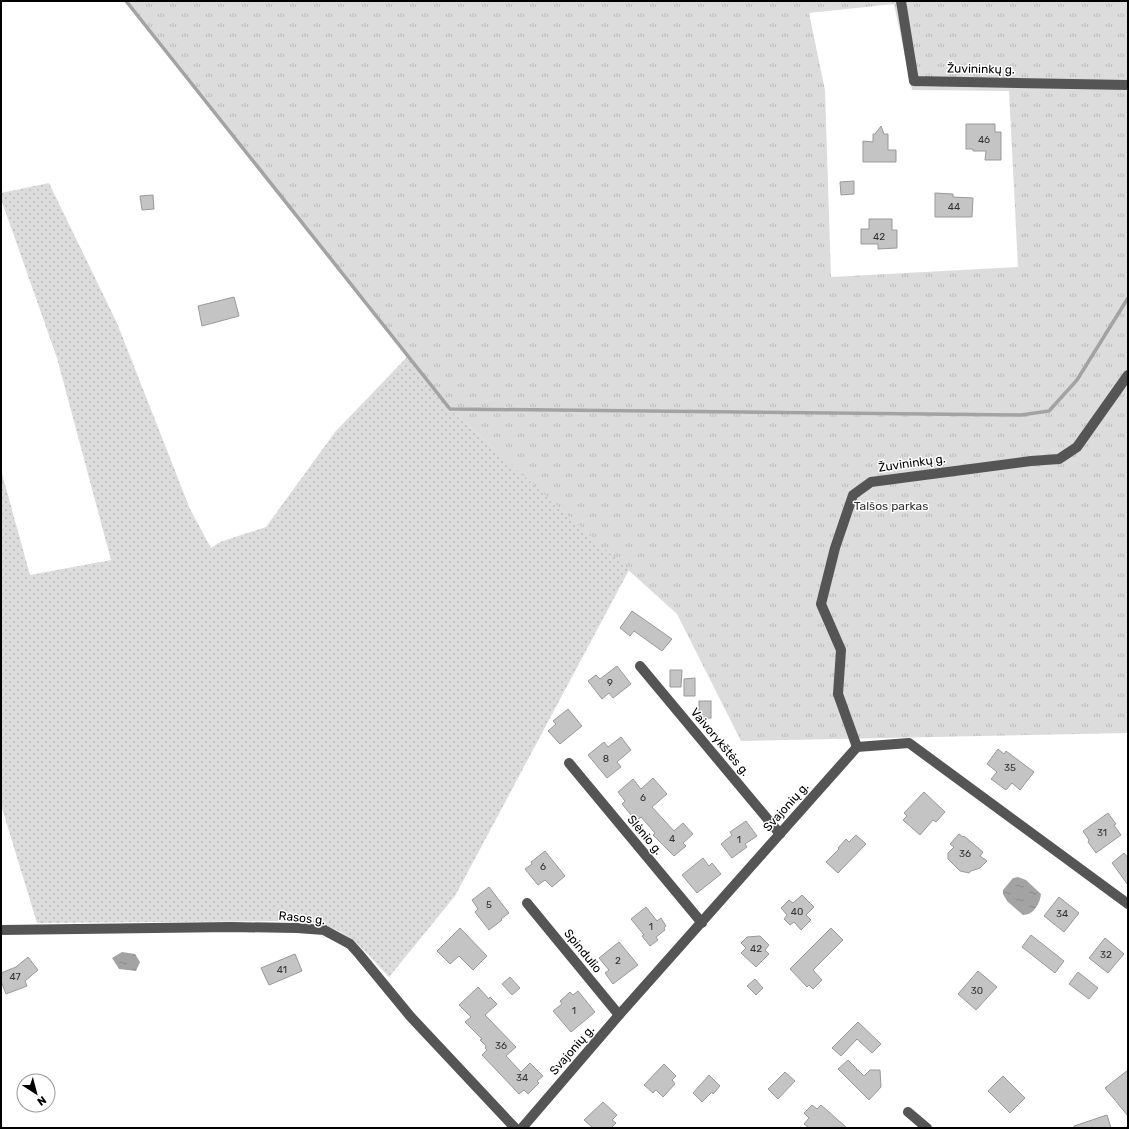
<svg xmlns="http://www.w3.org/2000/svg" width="1129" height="1129" font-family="Rubik,sans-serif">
<defs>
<pattern id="grass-dots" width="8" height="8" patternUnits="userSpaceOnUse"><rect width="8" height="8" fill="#dcdcdc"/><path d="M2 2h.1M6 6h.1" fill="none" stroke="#bbb" stroke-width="1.8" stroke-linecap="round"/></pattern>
<pattern id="park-tufts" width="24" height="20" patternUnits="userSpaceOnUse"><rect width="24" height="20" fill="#dcdcdc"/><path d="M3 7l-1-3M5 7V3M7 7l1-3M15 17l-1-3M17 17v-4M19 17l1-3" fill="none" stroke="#bbb"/></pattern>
<pattern id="water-ripples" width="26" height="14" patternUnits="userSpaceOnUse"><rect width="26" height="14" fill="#a3a3a3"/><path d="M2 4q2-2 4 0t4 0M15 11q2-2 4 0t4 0" fill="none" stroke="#8b8b8b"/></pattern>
</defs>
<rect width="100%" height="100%" fill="#fff"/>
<path fill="url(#grass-dots)" d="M49,183l68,140 73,186 21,39 9,-6 46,-15 69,-95 73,-76 42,53 179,161 -174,326 -66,81c-18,-19 -36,-43 -63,-51 -10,-4 -23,-3 -34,-5l-255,2 -36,-118v-335l29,105 81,-15 -54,-202 -56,-159v-6z"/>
<path fill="url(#park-tufts)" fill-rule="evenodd" d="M126,1h1002v732l-387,8 -64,-127 -227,-205zM894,4l18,86 97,1 9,176 -187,10 -6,-187 -16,-77z"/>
<g fill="url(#water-ripples)">
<path d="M1018,877l8,3 15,14c-1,10 -8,21 -18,21l-16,-14 -4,-7v-4l10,-12z"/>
<path d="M122,952l13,2 5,8 -4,9 -17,-2 -7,-11z"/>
</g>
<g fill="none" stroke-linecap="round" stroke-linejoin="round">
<path stroke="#a3a3a3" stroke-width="3.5" d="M126,1l324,408 571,6 28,-4 28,-31 51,-82"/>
</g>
<g fill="#c4c4c4" stroke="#999">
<path d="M966,124h29v8h6v28h-16l1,-9h-13v-2h-7z"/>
<path d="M881,126l3,8h4v16h8v12h-33v-21l10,1v-8h2z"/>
<path d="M854,181v13l-13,1 -1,-13z"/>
<path d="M935,193l18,1v3l20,1 -1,19h-37z"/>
<path d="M153,195l1,14 -12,1 -2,-14z"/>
<path d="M869,219h23v11h5v18l-19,1v-5h-17v-15h8z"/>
<path d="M234,297l5,19 -37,10 -4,-20z"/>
<path d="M632,611l40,28 -10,12 -28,-20 -4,5 -10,-8z"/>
<path d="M617,666l14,18 -18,14 -4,-5 -7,6 -14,-18 8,-6 4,4z"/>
<path d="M670,670h12l-1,17h-11z"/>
<path d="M695,678v18h-11v-17z"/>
<rect x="699" y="701" width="12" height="17"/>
<path d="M568,709l14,17 -22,18 -12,-13 8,-7 -3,-3z"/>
<path d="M621,737l10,13 -14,12 4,5 -14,11 -19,-23 16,-13 4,5z"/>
<path d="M998,749l6,5 2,-3 28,21 -14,18 -8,-7 -6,7 -15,-11 6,-7 -10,-8z"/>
<path d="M653,778l14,16 -15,13 22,24 9,-8 10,11 -10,9 3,3 -12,10 -21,-21 2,-2 -14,-16 -5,4 -14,-17 3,-3 -7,-9 15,-13 8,10z"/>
<path d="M924,792l21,20 -9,10 -3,-2 -13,15 -17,-15 4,-4 -3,-3z"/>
<path d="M1108,813l8,11 -2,1 7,10 -25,18 -8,-11 1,-2 -6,-9z"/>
<path d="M746,821l11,15 -12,8 2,3 -15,11 -11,-14 11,-9 -2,-3z"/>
<path d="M959,834l4,3 1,-1 19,16 -3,4 7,5 -7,7 -9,3 -2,2 -9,-2 -12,-12v-6l6,-6 -4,-3z"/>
<path d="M856,835l10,9 -28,29 -12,-11 13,-13 -1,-1 8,-9 3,3z"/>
<path d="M545,851l20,25 -13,11 -7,-7 -7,5 -13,-16 7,-5 -1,-2z"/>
<path d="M1124,853l4,5v27l-16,-22z"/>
<path d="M703,858l6,8 3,-3 9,11 -24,19 -15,-18z"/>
<path d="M489,887l20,26 -8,6 1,1 -13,10 -14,-18 3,-3 -6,-9z"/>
<path d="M802,895l12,12 -8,8 5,5 -10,10 -7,-8 -4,3 -6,-6 3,-4 -6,-7 8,-8 4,3z"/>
<path d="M1059,897l20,16 -15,19 -20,-16z"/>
<path d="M646,907l11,14 4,-3 5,8 -2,2 1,2 -9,7 2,3 -8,6 -8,-10 2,-1 -13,-16z"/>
<path d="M460,928l27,28 -14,14 -14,-14 -9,8 -13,-13z"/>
<path d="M831,928l12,12 -30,30 9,10 -9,9 -4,-4 -2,2 -17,-18z"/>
<path d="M1031,935l33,26 -9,12 -33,-26z"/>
<path d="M760,936l9,9 -4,5 4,4 -13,13 -15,-14 5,-5 -5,-5 6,-6z"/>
<path d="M1105,938l19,16 -16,19 -19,-15z"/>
<path d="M619,942l19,23 -25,19 -8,-11 4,-3 -10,-12z"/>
<path d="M295,954l7,17 -33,14 -8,-17z"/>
<path d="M28,957l10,13 -13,11 2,5 -21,8 -5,-13v-8l15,-6z"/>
<path d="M978,971l19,16 -21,23 -18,-16z"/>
<path d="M1078,972l20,16 -9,11 -20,-15z"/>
<path d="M510,977l10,11 -8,7 -10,-11z"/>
<path d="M755,979l8,9 -7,7 -9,-9z"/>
<path d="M478,987l11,12 1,-2 7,7 -12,11 31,32 -10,9 15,16 9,-9 13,13 -6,5 2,2 -11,11 -4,-4 -5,4 -37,-39 5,-5 -2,-2 1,-2 -6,-6 2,-1 -17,-17 6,-5 -12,-12z"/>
<path d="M578,991l17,21 -24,20 -18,-21 9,-7 -2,-3 10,-9 3,3z"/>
<path d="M858,1022l23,22 -9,9 -15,-14 -16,17 -9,-8z"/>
<path d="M848,1060l9,9 -1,1h2l6,6 6,-6h10l1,17 -12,13 -31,-31z"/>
<path d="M664,1064l12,12 -4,4 3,4 -12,13 -7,-7 -3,3 -9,-8z"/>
<path d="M1128,1070v46l-23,-28z"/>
<path d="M785,1072l10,9 -17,18 -10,-10z"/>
<path d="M709,1075l11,11 -7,8 -1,-2 -10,10 -9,-9z"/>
<path d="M1003,1076l22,22 -15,15 -22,-22z"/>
<path d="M603,1102l14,13 -5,5 4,3 -5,5h-18l-9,-8z"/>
<path d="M812,1105l5,4 4,-4 26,23h-38l-5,-4 5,-6 -5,-5z"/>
<path d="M1107,1115l4,13h-37v-2z"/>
</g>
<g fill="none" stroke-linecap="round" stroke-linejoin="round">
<g stroke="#555" stroke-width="10">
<path d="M901,1l13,80 214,4"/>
<path d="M640,666l140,168"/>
<path d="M857,747l-19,-53 3,-44 -20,-46 14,-56 18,-53 18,-13 160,-21 28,-2 18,-12 51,-72"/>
<path d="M569,763l133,160"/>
<path d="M527,903l92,112"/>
<path d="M1,930l230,-3 66,1 27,2 26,14 9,10 51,62 105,112"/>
<path d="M908,1112l19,16"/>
<path d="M522,1128l97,-113 238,-268 52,-4 219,161"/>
</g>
</g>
<g text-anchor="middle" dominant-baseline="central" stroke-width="3" stroke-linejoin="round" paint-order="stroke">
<g font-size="10" fill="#313131">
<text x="984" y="140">46</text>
<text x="954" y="207">44</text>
<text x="879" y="237">42</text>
<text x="610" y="683">9</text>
<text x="606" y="759">8</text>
<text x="1010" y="768">35</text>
<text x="643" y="798">6</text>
<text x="1102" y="833">31</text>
<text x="672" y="839">4</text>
<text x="739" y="840">1</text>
<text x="965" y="854">36</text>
<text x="543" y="867">6</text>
<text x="489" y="905">5</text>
<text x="797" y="912">40</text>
<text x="1062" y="914">34</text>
<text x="651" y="927">1</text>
<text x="756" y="949">42</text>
<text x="1106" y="955">32</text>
<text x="618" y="961">2</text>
<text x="282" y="970">41</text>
<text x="15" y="977">47</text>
<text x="977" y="991">30</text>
<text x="574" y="1011">1</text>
<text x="501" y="1046">36</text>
<text x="522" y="1078">34</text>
</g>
<g font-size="12" fill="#000" stroke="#fff">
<text transform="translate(981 69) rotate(1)">Žuvininkų g.</text>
<text transform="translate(912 463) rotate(-8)">Žuvininkų g.</text>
<text transform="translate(720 742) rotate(50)">Vaivorykštės g.</text>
<text transform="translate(786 807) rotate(-48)">Svajonių g.</text>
<text transform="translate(645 835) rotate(50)">Slėnio g.</text>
<text transform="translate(302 918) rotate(6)">Rasos g.</text>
<text transform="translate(583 951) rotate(51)">Spindulio</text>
<text transform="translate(572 1050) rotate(-49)">Svajonių g.</text>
</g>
<g font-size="12" fill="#333" stroke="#fff">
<text x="891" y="506">Talšos parkas</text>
</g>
</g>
<rect width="1129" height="1129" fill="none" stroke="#000000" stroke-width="4"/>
<g transform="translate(36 1093) rotate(144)"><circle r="19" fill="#ffffff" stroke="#999999"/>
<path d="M0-3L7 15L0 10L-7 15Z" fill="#000000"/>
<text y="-6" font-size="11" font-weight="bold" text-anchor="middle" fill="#000000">N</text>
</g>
</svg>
